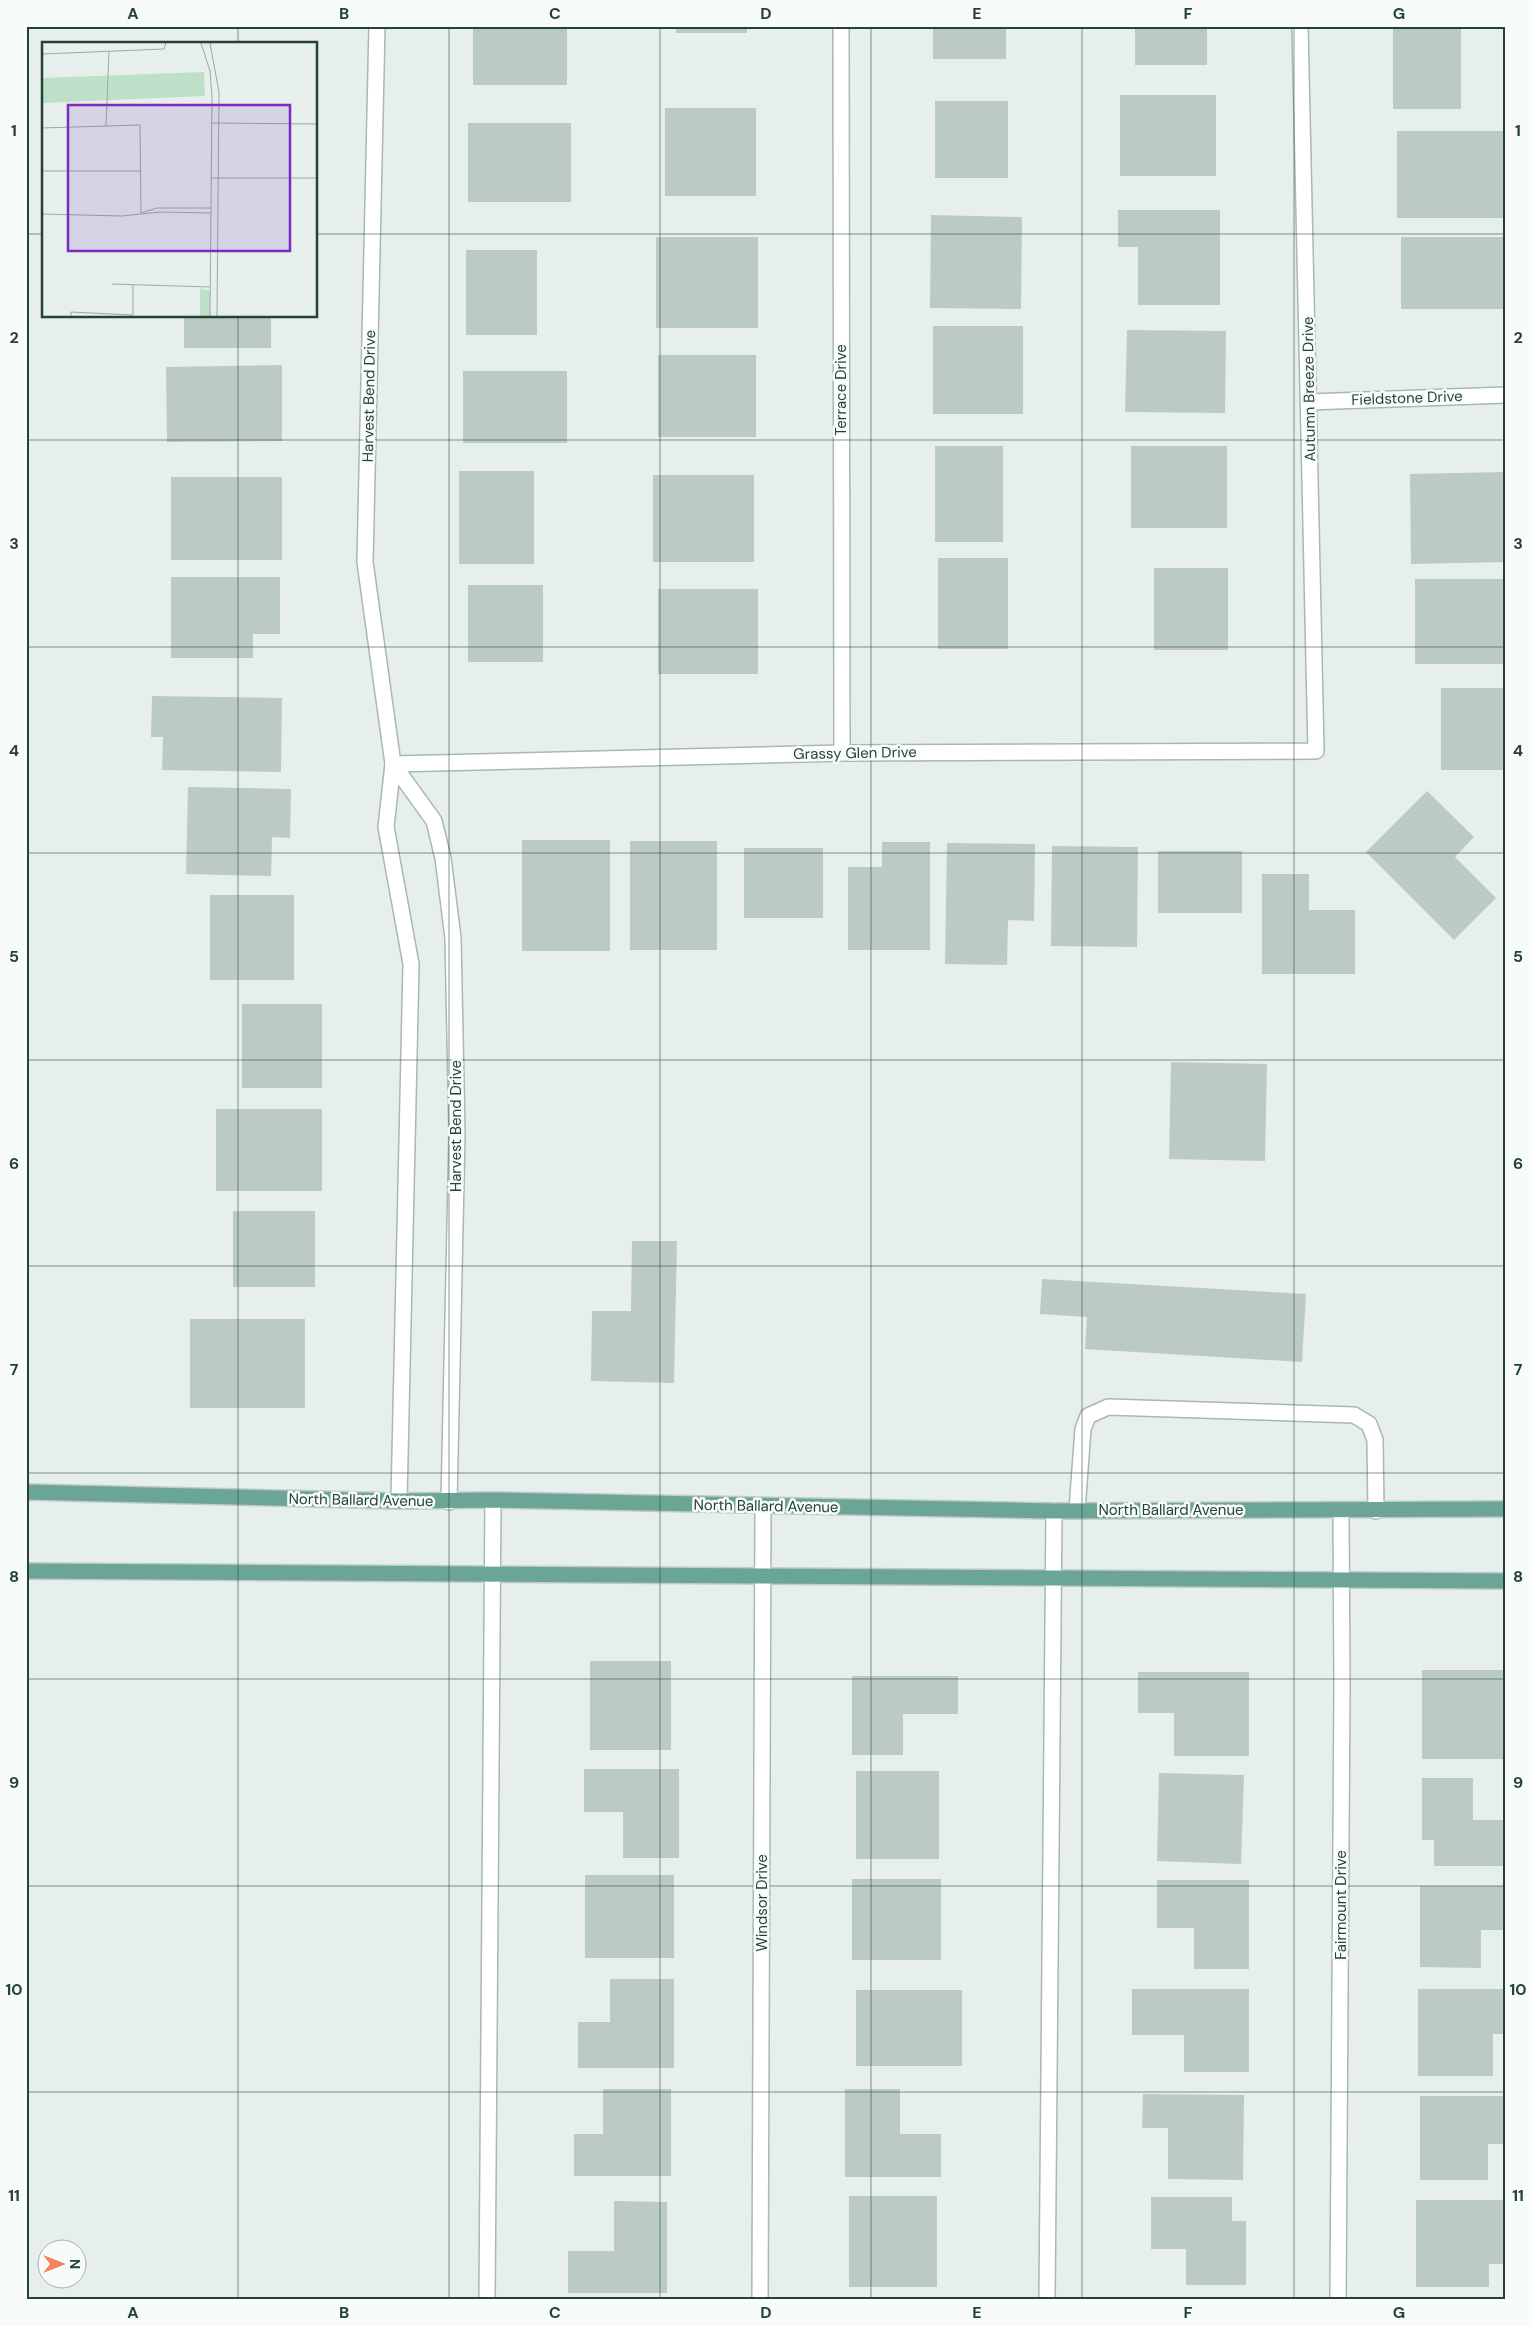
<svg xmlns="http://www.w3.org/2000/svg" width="1532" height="2326" font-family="'DM Sans',sans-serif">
<rect width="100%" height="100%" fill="#e6efeb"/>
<g fill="#bbcac4">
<rect x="473" y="26" width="94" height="59"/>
<rect x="676" y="26" width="71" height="7"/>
<rect x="933" y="26" width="73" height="33"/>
<rect x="1135" y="26" width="72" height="39"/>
<rect x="1393" y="26" width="68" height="83"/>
<rect x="1120" y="95" width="96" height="81"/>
<rect x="935" y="101" width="73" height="77"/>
<rect x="665" y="108" width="91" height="88"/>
<rect x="468" y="123" width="103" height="79"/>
<rect x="1397" y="131" width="107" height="87"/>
<path d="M1118,210h102v95h-82v-58h-20z"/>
<path d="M931,215l91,2 -1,92 -91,-1z"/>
<rect x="656" y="237" width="102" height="91"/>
<rect x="1401" y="237" width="105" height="72"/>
<rect x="466" y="250" width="71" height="85"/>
<rect x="184" y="316" width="87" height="32"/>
<rect x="933" y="326" width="90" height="88"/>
<path d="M1127,330l99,1 -1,82 -100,-1z"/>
<rect x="658" y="355" width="98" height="82"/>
<path d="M282,365v76l-115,1 -1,-75z"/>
<rect x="463" y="371" width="104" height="72"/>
<rect x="935" y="446" width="68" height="96"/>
<rect x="1131" y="446" width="96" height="82"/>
<rect x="459" y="471" width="75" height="93"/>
<path d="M1505,472l1,90 -95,2 -1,-90z"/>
<rect x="653" y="475" width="101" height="87"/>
<rect x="171" y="477" width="111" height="83"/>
<rect x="938" y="558" width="70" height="91"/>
<rect x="1154" y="568" width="74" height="82"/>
<path d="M171,577h109v57h-27v24h-82z"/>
<rect x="1415" y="579" width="91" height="85"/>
<rect x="468" y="585" width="75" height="77"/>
<rect x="658" y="589" width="100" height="85"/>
<rect x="1441" y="688" width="65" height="82"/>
<path d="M152,696l130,2 -1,74 -119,-2 1,-33h-12z"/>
<path d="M188,787l103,2 -1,49 -18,-1 -1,39 -85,-2z"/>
<path d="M1427,791l47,46 -19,20 41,41 -42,42 -88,-88z"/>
<rect x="522" y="840" width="88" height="111"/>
<rect x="630" y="841" width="87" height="109"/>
<path d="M882,842h48v108h-82v-83h34z"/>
<path d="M947,843l88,1 -1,77 -26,-1 -1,45 -62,-1z"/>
<path d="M1052,846l86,1 -1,100 -86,-1z"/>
<rect x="744" y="848" width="79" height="70"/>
<rect x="1158" y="851" width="84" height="62"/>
<path d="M1262,874h47v36h46v64h-93z"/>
<rect x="210" y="895" width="84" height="85"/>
<rect x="242" y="1004" width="80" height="84"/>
<path d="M1171,1062l96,2 -2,97 -96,-2z"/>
<rect x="216" y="1109" width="106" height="82"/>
<rect x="233" y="1211" width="82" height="76"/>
<path d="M632,1241h45l-3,142 -83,-2 1,-70h39z"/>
<path d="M1042,1279l264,15 -4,68 -217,-13 2,-32 -47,-3z"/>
<rect x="190" y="1319" width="115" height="89"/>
<rect x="590" y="1661" width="81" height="89"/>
<rect x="1422" y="1670" width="84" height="89"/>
<path d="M1138,1672h111v84h-75v-43h-36z"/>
<path d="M852,1676h106v38h-55v41h-51z"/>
<path d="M584,1769h95v89h-56v-46h-39z"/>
<rect x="856" y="1771" width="83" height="88"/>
<path d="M1159,1773l85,2 -3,89 -84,-3z"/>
<path d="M1422,1778h51v42h33v46h-72v-26h-12z"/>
<rect x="585" y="1875" width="89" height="83"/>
<rect x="852" y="1879" width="89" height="81"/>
<path d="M1157,1880h92v89h-55v-41h-37z"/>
<path d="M1420,1886h86v44h-25v38l-61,-1z"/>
<path d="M610,1979h64v89h-96v-46h32z"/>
<path d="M1132,1989h117v83h-65v-37h-52z"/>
<path d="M1418,1989h88v45h-13v42h-75z"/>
<rect x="856" y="1990" width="106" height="76"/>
<path d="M603,2089h68v87h-97v-42h29z"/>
<path d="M845,2089h55v45h41v43h-96z"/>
<path d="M1143,2094l101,1 -1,85 -75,-1v-51h-26z"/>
<path d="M1420,2096h86v48h-18v36h-68z"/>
<rect x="849" y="2196" width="88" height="91"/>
<path d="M1151,2197h81v24h14v64h-60v-36h-35z"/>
<path d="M1416,2200h90v64h-17v23h-73z"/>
<path d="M614,2201l53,1v91h-99v-42h46z"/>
</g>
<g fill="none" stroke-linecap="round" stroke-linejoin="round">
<defs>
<g id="minor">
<path d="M377,26l-12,536 28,202 -7,63 25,137 -12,537"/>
<path d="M841,26l1,727"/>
<path d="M1309,402l197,-7"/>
<path d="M393,764l449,-11 474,-2 -16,-725"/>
<path d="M393,764l41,57 9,37 10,80 4,196 -8,368"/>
<path d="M1077,1510l6,-81 5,-13 20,-9 246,8 15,9 6,16 1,71"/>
<path d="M487,2300l6,-800"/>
<path d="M760,2300l3,-794"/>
<path d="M1047,2300l7,-789"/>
<path d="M1338,2300l4,-614 -1,-175"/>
</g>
<g id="major">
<path d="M26,1492l373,9 94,-1 561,11 452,-2"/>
<path d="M26,1571l1480,10"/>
</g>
</defs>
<use href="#minor" stroke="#a8b8b2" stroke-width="18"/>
<use href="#major" stroke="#c2cac8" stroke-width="18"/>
<use href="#minor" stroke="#fff" stroke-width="15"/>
<use href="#major" stroke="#6aa596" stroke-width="15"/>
</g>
<path fill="none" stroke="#24423a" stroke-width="1" stroke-opacity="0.55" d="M238,26v18M449,26v2274M660,26v2274M871,26v2274M1082,26v2274M1294,26v2274M26,234h18M316,234h1190M238,316v1984M26,440h1480M26,647h1480M26,853h1480M26,1060h1480M26,1266h1480M26,1473h1480M26,1679h1480M26,1886h1480M26,2092h1480"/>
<g text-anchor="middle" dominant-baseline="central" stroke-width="5" stroke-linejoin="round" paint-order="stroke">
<g font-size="15" fill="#24423a" stroke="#f7fbf9">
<text transform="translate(1309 389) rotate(-91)">Autumn Breeze Drive</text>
<text transform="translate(841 390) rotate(-90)">Terrace Drive</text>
<text transform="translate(369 396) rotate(-89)">Harvest Bend Drive</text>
<text transform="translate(1407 398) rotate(-2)">Fieldstone Drive</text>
<text transform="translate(855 753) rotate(-1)">Grassy Glen Drive</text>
<text transform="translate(456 1126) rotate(-90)">Harvest Bend Drive</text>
<text transform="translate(361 1500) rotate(1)">North Ballard Avenue</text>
<text transform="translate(766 1506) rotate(1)">North Ballard Avenue</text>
<text x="1171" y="1510">North Ballard Avenue</text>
<text transform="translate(762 1903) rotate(-90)">Windsor Drive</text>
<text transform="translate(1341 1905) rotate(-90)">Fairmount Drive</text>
</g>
</g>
<g transform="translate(42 42)">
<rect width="275" height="275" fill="#e6efeb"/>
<path d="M162,30l1,24 -163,7v-25zM158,246l10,3v25h-10z" fill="#bfe0c8"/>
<path fill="none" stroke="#98aaa4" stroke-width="1" d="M159,1l9,28 2,27 -2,218M168,1l9,49 -2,224M0,12l122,-5 2,-6M170,81l105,1M64,84l3,-75M0,86l98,-3 1,88M0,129h98M170,136h105M99,171l16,-5h54M0,172l80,2 38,-4 51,1M70,242l98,3M91,273v-30M29,274v-4l62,3"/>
<path fill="#7b2cbf" fill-opacity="0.15" stroke="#7b2cbf" stroke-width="2.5" d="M26,63h222v146h-222z"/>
<rect width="275" height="275" fill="none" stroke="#24423a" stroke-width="2.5"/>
</g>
<rect width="1532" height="2326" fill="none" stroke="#f7fbf9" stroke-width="55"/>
<g transform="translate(62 2264) rotate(90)"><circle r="24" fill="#f7fbf9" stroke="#a3b1ad"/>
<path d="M0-4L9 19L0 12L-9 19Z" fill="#f4845f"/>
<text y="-8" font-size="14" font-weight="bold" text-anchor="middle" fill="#24423a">N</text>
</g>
<rect x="28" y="28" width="1476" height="2270" fill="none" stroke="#24423a" stroke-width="2"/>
<g font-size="16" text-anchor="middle" font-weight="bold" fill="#24423a">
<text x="133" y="19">A</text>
<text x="344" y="19">B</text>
<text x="555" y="19">C</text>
<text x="766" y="19">D</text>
<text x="977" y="19">E</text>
<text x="1188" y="19">F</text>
<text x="1399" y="19">G</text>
<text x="14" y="136">1</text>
<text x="1518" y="136">1</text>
<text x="14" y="343">2</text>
<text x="1518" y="343">2</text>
<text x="14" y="549">3</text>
<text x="1518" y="549">3</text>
<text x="14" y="756">4</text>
<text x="1518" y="756">4</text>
<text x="14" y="962">5</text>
<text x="1518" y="962">5</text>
<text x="14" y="1169">6</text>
<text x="1518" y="1169">6</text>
<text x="14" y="1375">7</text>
<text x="1518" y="1375">7</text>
<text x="14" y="1582">8</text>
<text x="1518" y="1582">8</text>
<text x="14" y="1788">9</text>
<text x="1518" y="1788">9</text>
<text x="14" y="1995">10</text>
<text x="1518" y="1995">10</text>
<text x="14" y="2201">11</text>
<text x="1518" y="2201">11</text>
<text x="133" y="2318">A</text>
<text x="344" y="2318">B</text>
<text x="555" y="2318">C</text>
<text x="766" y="2318">D</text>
<text x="977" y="2318">E</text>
<text x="1188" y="2318">F</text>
<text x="1399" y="2318">G</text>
</g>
</svg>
